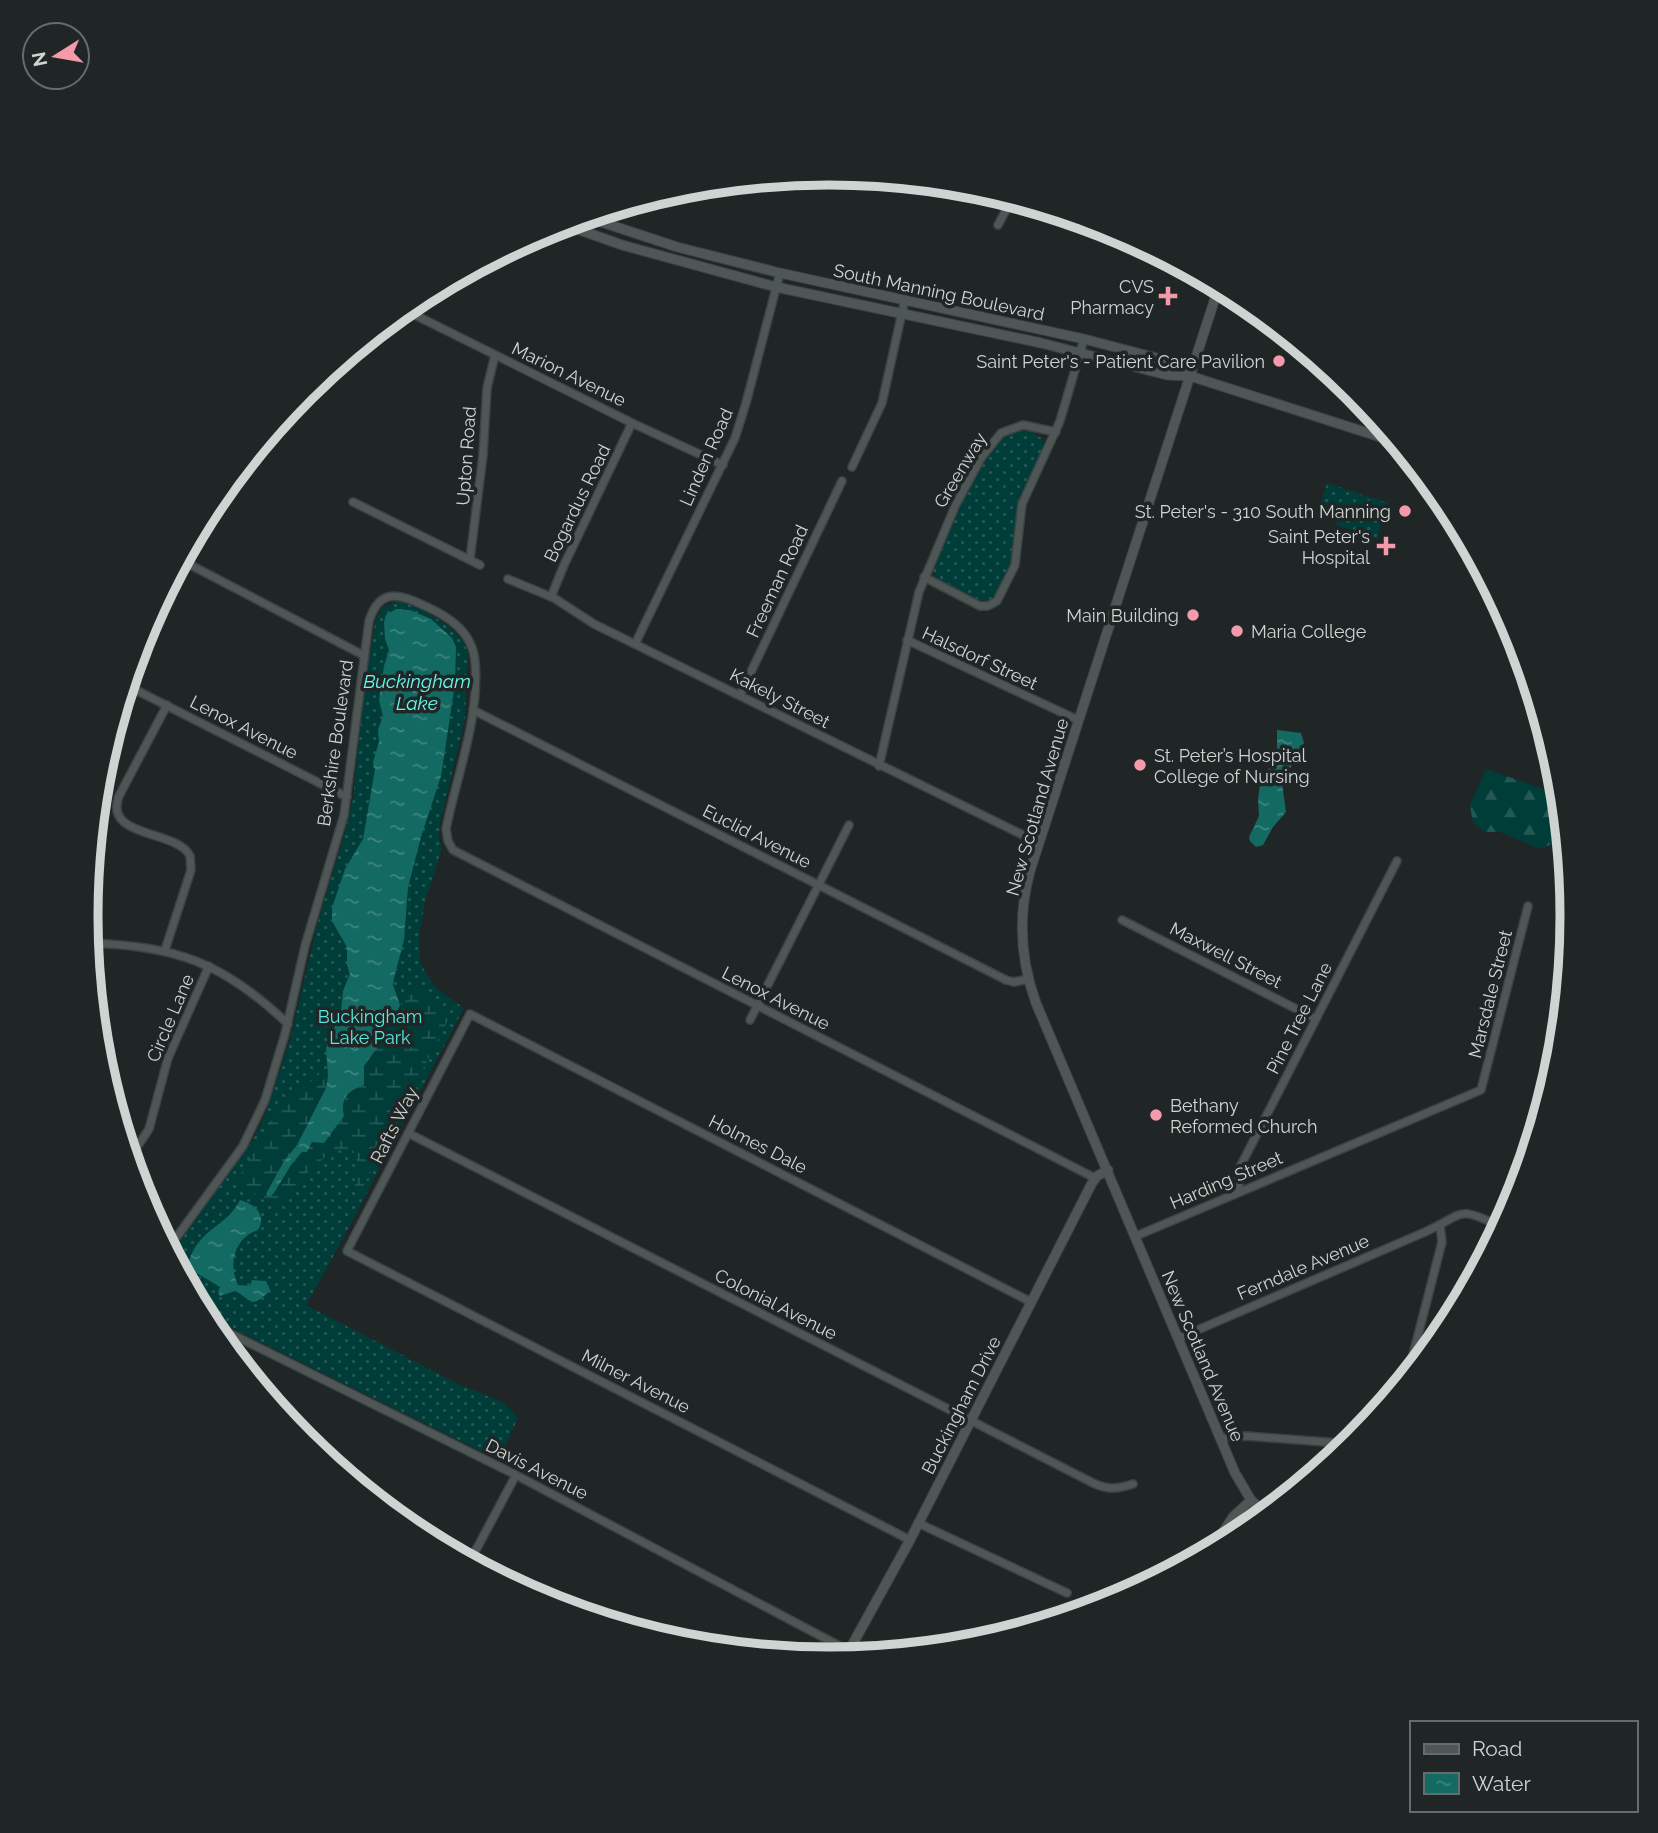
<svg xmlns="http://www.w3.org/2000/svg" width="1658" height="1833" font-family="Raleway,sans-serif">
<defs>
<pattern id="grass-dots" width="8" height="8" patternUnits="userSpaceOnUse" patternTransform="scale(1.75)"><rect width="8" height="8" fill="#003d39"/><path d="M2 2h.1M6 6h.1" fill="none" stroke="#245855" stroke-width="1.8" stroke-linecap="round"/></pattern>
<pattern id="forest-firs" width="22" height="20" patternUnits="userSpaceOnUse" patternTransform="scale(1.75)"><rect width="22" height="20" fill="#003d39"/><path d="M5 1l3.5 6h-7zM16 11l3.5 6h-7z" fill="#245855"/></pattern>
<pattern id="wetland-marsh" width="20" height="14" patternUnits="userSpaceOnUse" patternTransform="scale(1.75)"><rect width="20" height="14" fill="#003d39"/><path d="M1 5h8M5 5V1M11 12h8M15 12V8" fill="none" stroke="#245855"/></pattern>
<pattern id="water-ripples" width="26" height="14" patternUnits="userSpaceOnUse" patternTransform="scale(1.75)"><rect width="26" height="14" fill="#136a63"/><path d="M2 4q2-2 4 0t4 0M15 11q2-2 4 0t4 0" fill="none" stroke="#3f8580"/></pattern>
</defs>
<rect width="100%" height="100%" fill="#1f2625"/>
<g fill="url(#grass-dots)">
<path d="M1030,431l13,8 1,11 -26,50 -6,59 -17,37 -6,5 -9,-1 -43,-21 -4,-7 1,-7c8,-25 51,-115 70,-129 8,-5 17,-6 26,-5z"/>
<path d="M1327,483l61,20 -11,35 -41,-13 2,-15 -17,-7z"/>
<path d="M399,601l22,8 26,16 17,17 4,12 -3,65 -24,100 -2,19 3,10 -17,54 -6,37 2,26 16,24 27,19 -124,236 -34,61 150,78 48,20 14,15 -19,42 -297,-147 -31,-59 82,-114 10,-20 27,-80 29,-122 26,-86 8,-33 12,-116 11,-64 7,-12z"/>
</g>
<path fill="url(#forest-firs)" d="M1486,769l74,26 5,52 -15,-2 -10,4 -40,-17h-15l-12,-9 -3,-18z"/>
<path fill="url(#wetland-marsh)" d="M417,988l34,26 -91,179 -5,-5 3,-23 -5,-15 -21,1 -24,21 -33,35 -39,-25 43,-74 43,-36 28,-11z"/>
<g fill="url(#water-ripples)">
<path d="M396,609l14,1 21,9 21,19 4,9 -1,37 -14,92 -20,61 -13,50 -4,53 -10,38 -1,7 7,20 -3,7 -15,16 -6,21 -12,17v19c-17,6 -24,14 -20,31l-20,27 -12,-1 -5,10h-5l-11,13 -17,28 -5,4 -3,-3 18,-33 13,-16 29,-57 2,-12 -2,-28 15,-37 2,-20 7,-17 -3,-9v-18l-15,-26v-13l13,-39 18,-30 12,-70 -2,-7 6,-20 -1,-12 5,-14 -4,-16 5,-34 5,-16 -4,-11 -1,-17 2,-7z"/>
<path d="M1277,730l24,3 3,10 -22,40 4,29 -13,15 -10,18 -7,2 -6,-6 -1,-4 10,-21 -1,-17 2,-14 17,-33z"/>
<path d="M240,1200c15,4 27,15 18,30 -24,8 -30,34 -20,55l12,1 2,-6 14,1 4,9c-20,21 -18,9 -35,1l-15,5 -2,-4 2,-5 -25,-15 -6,-11c11,-34 38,-34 51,-61z"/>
</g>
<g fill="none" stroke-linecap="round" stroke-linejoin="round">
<defs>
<g id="minor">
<path d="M998,225l14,-26"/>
<path d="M403,309l229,114 91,42"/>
<path d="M852,467l30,-64 23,-104"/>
<path d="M353,502l127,63"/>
<path d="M470,559l13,-104 4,-67 8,-33"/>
<path d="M181,560l182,95"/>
<path d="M924,577l56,29h8l9,-5 18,-36 7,-61 38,-83 24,-82"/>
<path d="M508,579l46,19 40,26 445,219"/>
<path d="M551,597l13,-32 68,-142"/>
<path d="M907,640l171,80"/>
<path d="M635,644l100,-206 11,-35 34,-130"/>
<path d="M126,685l221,112"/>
<path d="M740,695l102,-214"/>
<path d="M473,710l533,270 8,2 14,-3"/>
<path d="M879,766l40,-174 37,-88 25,-46 20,-25 22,-8 33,7"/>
<path d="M1122,920l194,99"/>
<path d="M88,943c88,3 135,19 200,81"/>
<path d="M165,950l26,-80 -1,-14c-13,-27 -87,-17 -71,-60l48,-91"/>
<path d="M750,1020l99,-195"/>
<path d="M408,1133l685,350c15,7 24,6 40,1"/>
<path d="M129,1159l20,-30 19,-71 41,-92"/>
<path d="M1239,1192v-23l158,-308"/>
<path d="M1136,1236l345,-146 47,-184"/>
<path d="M168,1249l75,-103 22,-46 20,-66 20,-88 39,-131 25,-194c10,-32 29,-28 54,-16 25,11 49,26 52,56 5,57 -18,113 -29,168l2,12 5,9 642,328"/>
<path d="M207,1322l309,153 333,176"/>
<path d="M1179,1338l246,-106c42,-19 30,-27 77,-5"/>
<path d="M1407,1378l35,-136 -2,-17"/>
<path d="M1221,1438l26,-2 105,8"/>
<path d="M918,1523l149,70"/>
<path d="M910,1540l-563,-289 123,-237 561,288"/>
<path d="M469,1563l47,-88"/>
</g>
<g id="tertiary">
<path d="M586,217l91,30 103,26 304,66 88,23 18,14"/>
<path d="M563,224l59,21 154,42 265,56 126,32 23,1 206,66"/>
<path d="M1219,286l-189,585c-12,44 -10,88 6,132l199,470 16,27 15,15"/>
<path d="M1210,1552l23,-35 18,-17"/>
<path d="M845,1658l65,-118 182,-357 5,-7 11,-6"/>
</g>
</defs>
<use href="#minor" stroke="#3c4241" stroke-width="10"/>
<use href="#tertiary" stroke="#3c4241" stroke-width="11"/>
<use href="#minor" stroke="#4f5756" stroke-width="7"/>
<use href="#tertiary" stroke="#4f5756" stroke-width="9"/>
</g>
<g fill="#f39aab" stroke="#1f2625" stroke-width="2.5">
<path d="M1164.5 285.5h7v7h7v7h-7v7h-7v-7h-7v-7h7z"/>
<circle cx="1279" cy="361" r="7"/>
<circle cx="1405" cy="511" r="7"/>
<path d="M1382.5 535.5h7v7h7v7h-7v7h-7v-7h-7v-7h7z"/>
<circle cx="1193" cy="615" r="7"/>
<circle cx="1237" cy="631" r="7"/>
<circle cx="1140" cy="765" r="7"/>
<circle cx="1156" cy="1115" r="7"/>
</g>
<g text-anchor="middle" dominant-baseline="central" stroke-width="7" stroke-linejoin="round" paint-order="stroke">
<g font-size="18" fill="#cfd4d3" stroke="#1f2625" text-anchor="end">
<text x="1154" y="286">CVS<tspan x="1154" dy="21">Pharmacy</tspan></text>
<text x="1265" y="361">Saint Peter's - Patient Care Pavilion</text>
<text x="1391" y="511">St. Peter's - 310 South Manning</text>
<text x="1370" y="536">Saint Peter's<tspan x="1370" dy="21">Hospital</tspan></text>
<text x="1179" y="615">Main Building</text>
<text x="1251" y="631" text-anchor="start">Maria College</text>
<text x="1154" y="755" text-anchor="start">St. Peter’s Hospital<tspan x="1154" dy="21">College of Nursing</tspan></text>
<text x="1170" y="1105" text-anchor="start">Bethany<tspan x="1170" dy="21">Reformed Church</tspan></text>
</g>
<g font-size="18" fill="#cfd4d3" stroke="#1f2625">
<text transform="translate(939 292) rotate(12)">South Manning Boulevard</text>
<text transform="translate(569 374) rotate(26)">Marion Avenue</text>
<text transform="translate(466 456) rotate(-86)">Upton Road</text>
<text transform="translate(706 457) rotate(-66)">Linden Road</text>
<text transform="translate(960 470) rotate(-59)">Greenway</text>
<text transform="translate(577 503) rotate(-64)">Bogardus Road</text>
<text transform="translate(777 581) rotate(-65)">Freeman Road</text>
<text transform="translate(980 658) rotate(25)">Halsdorf Street</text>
<text transform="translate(780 698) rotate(27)">Kakely Street</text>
<text transform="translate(244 727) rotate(27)">Lenox Avenue</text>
<text transform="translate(335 743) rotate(-82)">Berkshire Boulevard</text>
<text transform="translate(1037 807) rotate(-74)">New Scotland Avenue</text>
<text transform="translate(757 836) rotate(27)">Euclid Avenue</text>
<text transform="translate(1226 955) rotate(27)">Maxwell Street</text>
<text transform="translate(1490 994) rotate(-76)">Marsdale Street</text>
<text transform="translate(776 998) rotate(27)">Lenox Avenue</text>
<text transform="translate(170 1018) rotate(-67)">Circle Lane</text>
<text transform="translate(1299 1018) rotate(-63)">Pine Tree Lane</text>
<text transform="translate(394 1125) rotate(-63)">Rafts Way</text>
<text transform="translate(758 1144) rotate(27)">Holmes Dale</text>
<text transform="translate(1226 1180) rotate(-23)">Harding Street</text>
<text transform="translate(1303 1267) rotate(-23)">Ferndale Avenue</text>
<text transform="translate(776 1304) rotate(27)">Colonial Avenue</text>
<text transform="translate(1203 1356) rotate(67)">New Scotland Avenue</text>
<text transform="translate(636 1381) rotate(27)">Milner Avenue</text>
<text transform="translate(961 1405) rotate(-63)">Buckingham Drive</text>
<text transform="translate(537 1469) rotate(27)">Davis Avenue</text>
</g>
<g font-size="18" fill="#54eade" stroke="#1f2625">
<text x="370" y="1016">Buckingham<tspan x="370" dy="21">Lake Park</tspan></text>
</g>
<g font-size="19" font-style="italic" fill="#65f8ec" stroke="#1f2625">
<text x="417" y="681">Buckingham<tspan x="417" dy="22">Lake</tspan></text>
</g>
</g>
<path d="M0 0H1658V1833H0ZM98 916a731 731 0 1 1 1462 0a731 731 0 1 1-1462 0Z" fill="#1f2625" fill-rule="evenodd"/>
<path fill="none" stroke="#cfd4d3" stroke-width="9" d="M98 916a731 731 0 1 1 1462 0a731 731 0 1 1-1462 0Z"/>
<rect x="1410" y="1721" width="228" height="91" fill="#1f2625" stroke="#656c6b" stroke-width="2"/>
<rect x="1424" y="1744" width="35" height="10" fill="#4f5756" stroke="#656c6b" stroke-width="2"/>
<text x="1472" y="1756" font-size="21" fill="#cfd4d3">Road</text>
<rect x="1424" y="1773" width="35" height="21" fill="url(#water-ripples)" stroke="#656c6b" stroke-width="2"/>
<text x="1472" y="1791" font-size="21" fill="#cfd4d3">Water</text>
<g transform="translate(56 56) rotate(259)"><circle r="33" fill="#1f2625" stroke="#656c6b" stroke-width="2"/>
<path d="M0-5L12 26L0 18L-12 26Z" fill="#f39aab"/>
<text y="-10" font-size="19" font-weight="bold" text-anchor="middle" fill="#cfd4d3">N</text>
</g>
</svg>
